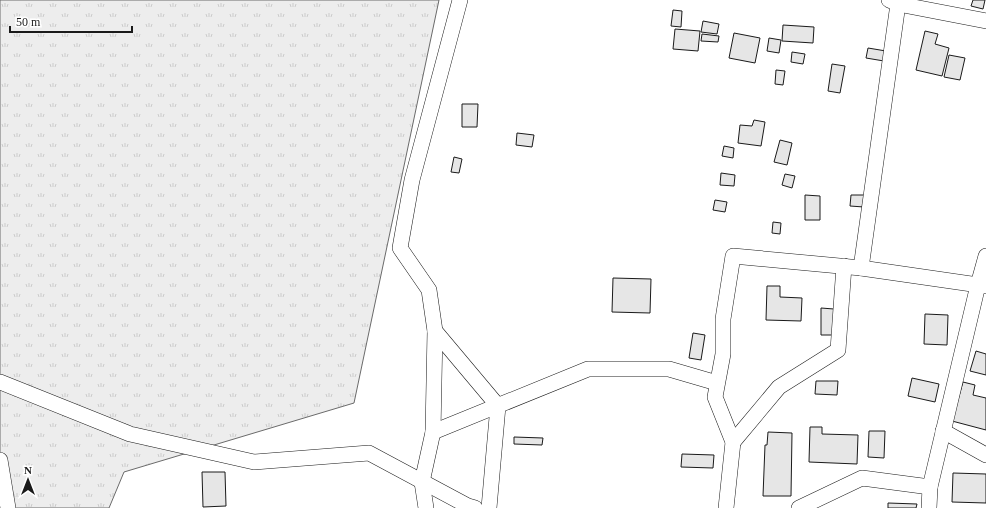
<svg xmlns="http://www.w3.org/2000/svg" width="986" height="508" font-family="Georgia,serif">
<defs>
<pattern id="grass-tufts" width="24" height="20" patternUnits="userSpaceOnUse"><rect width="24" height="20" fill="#ededed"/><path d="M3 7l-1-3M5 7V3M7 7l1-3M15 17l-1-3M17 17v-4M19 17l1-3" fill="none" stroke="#cbcbcb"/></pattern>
</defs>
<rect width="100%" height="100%" fill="#fff"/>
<path fill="url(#grass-tufts)" stroke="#6a6a6a" d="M0,0h439l-85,403 -230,69 -15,36h-109z"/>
<g fill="#e6e6e6" stroke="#1a1a1a">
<path d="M973,0h12l-2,9 -12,-3z"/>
<path d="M673,10l9,1 -1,16 -10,-1z"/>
<path d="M703,21l16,3 -2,10 -16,-2z"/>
<path d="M783,25l31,2 -1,16 -31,-2z"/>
<path d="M675,29l25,2 -2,20 -25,-2z"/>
<path d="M925,31l13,3 -3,10 14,4 -7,28 -26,-6z"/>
<path d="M734,33l26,5 -5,25 -26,-5z"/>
<path d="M702,34l17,2 -1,6 -17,-1z"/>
<path d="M769,38l12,2 -2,13 -12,-2z"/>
<path d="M868,48l18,3 -2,10 -18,-3z"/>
<path d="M792,52l13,2 -2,10 -12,-2z"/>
<path d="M949,55l16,3 -5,22 -16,-3z"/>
<path d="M832,64l13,2 -5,27 -12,-2z"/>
<path d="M776,70l9,1 -2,14 -8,-1z"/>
<path d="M462,104h16l-1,23h-15z"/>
<path d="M754,120l11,2 -4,24 -23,-3 2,-18 12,1z"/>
<path d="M517,133l17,2 -2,12 -16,-2z"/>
<path d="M780,140l12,3 -5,22 -13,-3z"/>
<path d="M724,146l10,2 -1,10 -11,-2z"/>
<path d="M454,157l8,2 -3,14 -8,-1z"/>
<path d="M721,173l14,2 -1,11 -14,-1z"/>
<path d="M785,174l10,2 -3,12 -10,-3z"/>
<path d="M805,195l15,1v24h-15z"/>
<path d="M851,195h14l-1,12 -14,-1z"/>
<path d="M715,200l12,2 -2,10 -12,-2z"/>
<path d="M773,222l8,1 -1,11 -8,-1z"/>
<path d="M613,278l38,1 -1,34 -38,-1z"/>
<path d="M767,286h13v11l22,1 -1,23 -35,-1z"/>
<path d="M821,308l13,1 -1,26h-12z"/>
<path d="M925,314l23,1 -1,30 -23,-1z"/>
<path d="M693,333l12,2 -4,25 -12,-2z"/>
<path d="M976,351l10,3v21l-16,-4z"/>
<path d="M912,378l27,6 -4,18 -27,-6z"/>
<path d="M816,381h22l-1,14 -22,-1z"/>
<path d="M963,382l12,3 -2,10 13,3v32l-34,-9z"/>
<path d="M810,427h12v7l36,1 -1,29 -48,-2z"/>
<path d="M869,431h16l-1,27 -16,-1z"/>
<path d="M768,432l24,1 -1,63h-28l2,-51h2z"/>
<path d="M514,437l29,1 -1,7 -28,-1z"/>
<path d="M682,454l32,1 -1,13 -32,-1z"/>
<path d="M202,472h23l1,34 -23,1z"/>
<path d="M953,473l33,1v29l-34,-1z"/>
<path d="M888,503l29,1 -1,4h-28z"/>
</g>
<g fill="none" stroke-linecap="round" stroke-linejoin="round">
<defs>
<g id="street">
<path d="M460,0l-48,180 -12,68 29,42 6,41 63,75 -9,102"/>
<path d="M889,0l9,4 88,17"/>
<path d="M861,268l37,-264 3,-4"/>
<path d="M0,382l130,52 124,28 115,-9 99,53 7,2"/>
<path d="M943,431l43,24"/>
<path d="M433,432l155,-63h81l48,14"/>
<path d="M733,442l46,-55 59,-37 6,-84"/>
<path d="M0,460l8,48"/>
<path d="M426,508l-4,-26 11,-50 2,-101"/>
<path d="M726,508l7,-66 -18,-45 8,-43v-35l10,-63 128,12 125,18"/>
<path d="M799,508l63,-30 68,9"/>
<path d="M929,508l1,-21 48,-202 8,-29"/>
</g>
</defs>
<use href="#street" stroke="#1a1a1a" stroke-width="16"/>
<use href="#street" stroke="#fff" stroke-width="15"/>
</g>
<g transform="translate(28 480)" stroke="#ffffff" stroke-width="3" paint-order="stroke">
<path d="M0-3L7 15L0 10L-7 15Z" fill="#1a1a1a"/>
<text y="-6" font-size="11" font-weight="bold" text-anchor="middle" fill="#1a1a1a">N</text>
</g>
<path d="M10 26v6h122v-6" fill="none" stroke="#1a1a1a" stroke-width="2"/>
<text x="16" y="26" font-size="12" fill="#1a1a1a" stroke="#ffffff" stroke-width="3" paint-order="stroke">50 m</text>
</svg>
